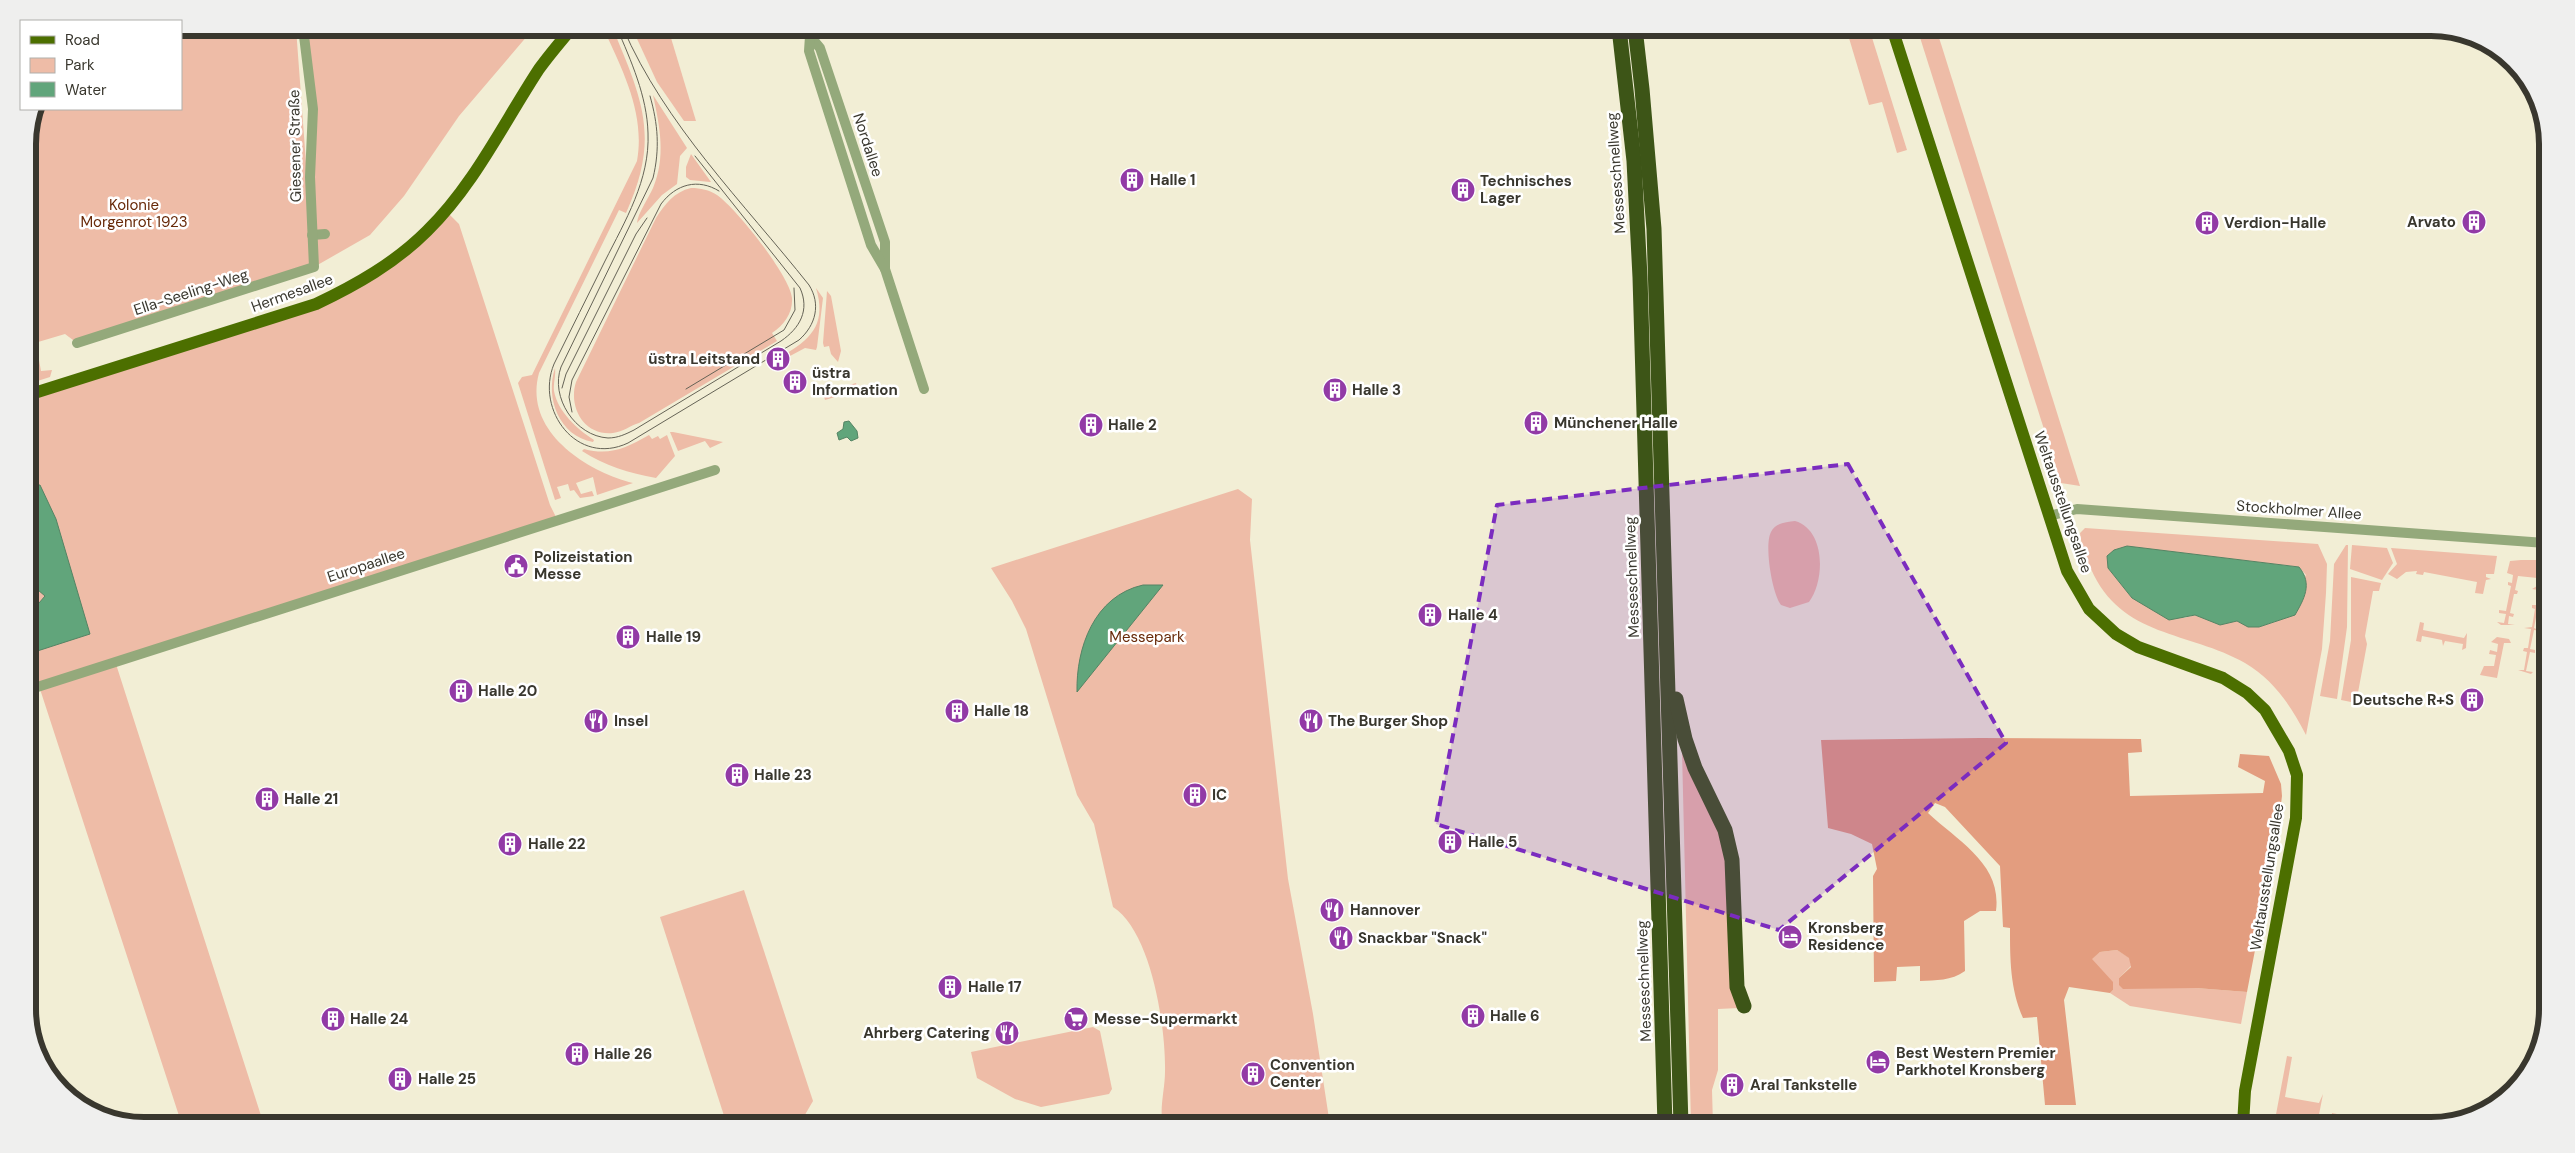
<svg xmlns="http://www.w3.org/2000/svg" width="2575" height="1153" font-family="'DM Sans',sans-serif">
<rect width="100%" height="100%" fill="#f2eed5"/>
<g fill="#eebca7" fill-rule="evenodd">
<path d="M181,28h115l16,216 1,-135 -10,-81h231l-75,88 -55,80 -34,39 -56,32 -237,76 -12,-9 -37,11v-208l6,-28h147z"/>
<path d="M632,28h36l28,93h-12l-27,-39z"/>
<path d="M1846,28h23l38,122 -10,3 -15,-51 -13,3z"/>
<path d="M1917,28h19l144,458 -19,-3z"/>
<path d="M613,29c30,72 47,109 13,184l-7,-3 -80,163c-16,58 47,98 94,110l-36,12 -4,-18 -17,6 5,11 11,-3 2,5 -14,2 -6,-8 -4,1 -2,-7 -11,3 4,11 -6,2 -37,-117 4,-6 10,-2 105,-214c8,-45 -12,-86 -31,-127z"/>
<path d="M653,95l34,53 -7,8 -3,28 -15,11 -25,28c1,-10 11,-24 16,-35 13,-31 7,-61 0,-93z"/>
<path d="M691,154l20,28h-1l-20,-2 -4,-3v-10z"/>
<path d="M691,188c10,0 18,2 26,7 19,13 73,81 75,103 1,15 -8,27 -20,35l5,8 -138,82c-8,2 -16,9 -26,10 -29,3 -45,-26 -37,-51l80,-164c9,-14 18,-26 35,-30z"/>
<path d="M446,211l13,13 91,281 7,14 -442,142 149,464h-82l-143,-439 -11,4v-271l8,-2 -7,-22 327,-110z"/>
<path d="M816,288l7,10 -6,49 -1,3 -11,-2 -15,8 -3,-3c27,-16 39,-32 29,-65z"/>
<path d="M827,291l4,5 10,55 -3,11 -7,-8 -2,-8 -5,1 -1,-4z"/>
<path d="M39,360l2,11 11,-1 -2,7 -22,7v-21z"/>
<path d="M555,368c1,7 -2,16 -1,23 4,21 23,38 40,49l-1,2c-34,-6 -48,-44 -38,-74z"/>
<path d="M856,383l2,7 -33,10 -2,-7z"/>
<path d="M670,432h3l50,10 -13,6 -5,-7 -27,10z"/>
<path d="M649,435l3,4 6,-3 2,3 7,-4 8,21 -19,22c-27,-5 -51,-12 -74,-27l2,-2c26,7 42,-1 65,-14z"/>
<path d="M1238,489l14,10 -2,41 38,339 25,135 17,111h-167c-4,-16 2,-36 2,-53 1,-43 -13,-140 -52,-165l-19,-83 -17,-29 -51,-166 -14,-28 -21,-33z"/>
<path d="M1795,521c31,9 30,60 14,81l-19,6 -9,-3c-9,-12 -17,-60 -10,-73 4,-9 15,-10 24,-11z"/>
<path d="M2085,528l233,16 9,20 -1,29 -4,56 -16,86c-15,-29 -32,-55 -61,-72 -56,-32 -124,-25 -154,-94 -5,-12 -10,-24 -11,-36zM2285,565l14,2 7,8 -31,47 -16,5 -22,-6 -17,4 -25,-10 -11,3 -52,-20 -24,-30z"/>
<path d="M2346,545h2l-1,82 -10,72 -17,-3 10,-55 4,-77z"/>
<path d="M2352,545l35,3 6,15 -11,17 -32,-11z"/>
<path d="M2391,548l106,8 -3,18h-8v3l5,2 -5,1 -3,14 -8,-1 2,-11 -53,-10 -1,3 -7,-1 1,-3 -11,1 -9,7 -9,-5 9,-10z"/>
<path d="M2521,560h26v19l-29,-3 -3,14 3,1 -1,3h-3l-4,19 4,1 -1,3 -4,-1 -1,8 7,1h-14l-4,-3 7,1 2,-9 -7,-1v-3l7,1 5,-25 -3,-1v-3l4,1 1,-8 -6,-2 3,-12z"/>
<path d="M2351,577l30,6 -2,8h-6l-8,45 2,8 -10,54 -6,4 -10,-2 10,-60z"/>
<path d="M2537,586l9,2 1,4 -6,-1 -2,15 3,1 -5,5 -3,16 7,3 -7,-1 -4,19 5,1v3l-5,-1 -4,19 7,1 -2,2 -13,-4h6l3,-18 -4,-1 1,-3h4l3,-19 -7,-1 8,-1 3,-18 -3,-1v-3h4l2,-15 -6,-1z"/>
<path d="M2420,622l4,1 -1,7 41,8 3,-5 -1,15 -4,2 1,-6 -18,-3 -2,5 -1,-6 -20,-4 -1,6 -5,-1z"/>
<path d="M2497,637l12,2 2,4h-7l-7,35 -17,-3 4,-9h10l2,-11 -7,-1 1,-4 7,2 1,-8 -7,-2z"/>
<path d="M1682,751l37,77 9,31 11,149 -21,1v61l-6,20 1,35h-22z"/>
<path d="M744,890l69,211 -14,24h-72l-67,-208z"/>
<path d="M2117,950l13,8 1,8 -12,12 77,10 51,4 -6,32 -111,-18 -20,-13 3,-3 -22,-31 9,-7z"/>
<path d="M1093,1027l7,4 12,58 -3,5 -68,13 -26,-8 -38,-21 -6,-26z"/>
<path d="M2287,1056l5,1 -7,40 34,6 4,-9 -6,31h-2v-4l-34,-6 -2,10h-5z"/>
<path d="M2332,1113l60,12h-33l-28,-5z"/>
</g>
<path fill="#e39d7f" d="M1980,738l161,1 1,13 -14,1 2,43 133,-3 2,-12 -27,-14 2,-13 29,2 12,28 1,12 -5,39 -30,157 -51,-4 -73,1 -4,-4v-7l12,-11 -2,-9 -12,-8 -17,2 -8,7 21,23v8l-3,3 -41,-6 -5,13 12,105h-31l-8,-88 -14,1c-13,-29 -13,-60 -13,-90l-7,-1 -3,-61 -55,-59 -10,-4 -7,10c31,29 74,51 68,98h-16l-16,10 1,50c-14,10 -29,9 -45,10v-15l-23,1 -1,14 -22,1 -1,-106 4,-7 -5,-25 -21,-10 -23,-6 -7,-88z"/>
<g fill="#61a57b" stroke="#558464">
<path d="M849,421l8,10 1,7 -7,3 -4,-4 -8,3 -2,-7 6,-4 1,-7z"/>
<path d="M28,485h12l16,34 34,115 -62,20v-45l11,-6 6,-7 -7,-6 -10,-3z"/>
<path d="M2127,546l172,21c14,17 5,32 -4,48l-36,12h-11l-11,-6 -17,4 -25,-10 -26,5 -37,-22 -24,-30 -1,-12 7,-6z"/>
<path d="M1143,585h20l-86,107c-1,-44 17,-96 66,-107z"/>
</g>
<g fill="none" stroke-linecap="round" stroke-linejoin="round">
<g stroke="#94a97b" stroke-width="10">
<path d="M808,28l2,8 10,12 65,194v27"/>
<path d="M810,36l-1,15 62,194 14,24 39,120"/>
<path d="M312,235l13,-1"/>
<path d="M77,343l237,-76 -4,-90 3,-68 -10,-81"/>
<path d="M2049,516l28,-7 470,34"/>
<path d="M28,690l687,-220"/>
</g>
<g stroke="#4c6f00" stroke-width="12">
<path d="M1892,28l175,543 22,38 27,25 22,13 85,31 24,15 18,17 24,41 8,24 -1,43 -51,273 -2,34"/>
<path d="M28,395l288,-91c40,-19 79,-41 111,-73 47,-46 76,-107 112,-162 10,-14 22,-28 33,-41"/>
</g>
<g stroke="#3d5517" stroke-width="15">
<path d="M1619,28l15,133 6,116 25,848"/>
<path d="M1635,28l7,61 12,140 27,896"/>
<path d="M1676,699l9,40 10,29 30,62 7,30 5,127 7,19"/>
</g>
<g stroke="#656356" stroke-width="1">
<path d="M617,28c14,33 30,68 31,105 2,47 -23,88 -43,128 -17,34 -34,69 -51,103 -19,46 23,103 74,79l171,-103c17,-15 22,-36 10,-55 -66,-83 -144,-160 -186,-257"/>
<path d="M650,96c8,28 10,53 3,82l-92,189c-11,30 14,69 47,71 10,0 18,-4 26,-8l147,-89c19,-13 29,-31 19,-53l-105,-132"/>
<path d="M562,388l4,-14 70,-140 11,-16"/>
<path d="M686,389l98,-59 11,-20 -1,-22"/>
<path d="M572,412l-3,-15 3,-17 89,-176c15,-20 37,-26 58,-13"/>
</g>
</g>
<path fill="#7b2cbf" fill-opacity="0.2" stroke="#7b2cbf" stroke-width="4" stroke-dasharray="10 6" stroke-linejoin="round" d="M1848,464l158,279 -227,187 -343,-106 61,-319z"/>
<defs>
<symbol id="building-disc" viewBox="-11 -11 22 22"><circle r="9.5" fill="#923aa6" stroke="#fff"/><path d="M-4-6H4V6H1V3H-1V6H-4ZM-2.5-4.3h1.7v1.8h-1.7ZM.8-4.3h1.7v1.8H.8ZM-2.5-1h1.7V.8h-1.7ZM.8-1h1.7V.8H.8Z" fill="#fff"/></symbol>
<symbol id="civic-disc" viewBox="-11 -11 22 22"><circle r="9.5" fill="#923aa6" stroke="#fff"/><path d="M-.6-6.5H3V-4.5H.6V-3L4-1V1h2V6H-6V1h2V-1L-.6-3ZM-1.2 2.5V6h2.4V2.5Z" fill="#fff"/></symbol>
<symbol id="restaurant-disc" viewBox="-11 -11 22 22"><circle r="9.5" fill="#923aa6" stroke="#fff"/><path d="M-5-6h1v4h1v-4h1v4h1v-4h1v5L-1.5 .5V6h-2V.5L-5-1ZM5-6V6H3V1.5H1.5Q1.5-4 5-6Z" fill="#fff"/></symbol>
<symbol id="hotel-disc" viewBox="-11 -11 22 22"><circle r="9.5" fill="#923aa6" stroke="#fff"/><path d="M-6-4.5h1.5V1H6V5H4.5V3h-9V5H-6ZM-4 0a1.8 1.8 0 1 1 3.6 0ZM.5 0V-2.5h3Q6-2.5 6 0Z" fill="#fff"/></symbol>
<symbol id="supermarket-disc" viewBox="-11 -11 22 22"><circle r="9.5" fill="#923aa6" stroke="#fff"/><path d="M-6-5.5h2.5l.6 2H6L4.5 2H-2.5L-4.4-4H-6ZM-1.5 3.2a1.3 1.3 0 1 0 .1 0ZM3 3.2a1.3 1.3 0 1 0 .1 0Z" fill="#fff"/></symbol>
</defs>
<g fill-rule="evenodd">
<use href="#building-disc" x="1118" y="166" width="28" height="28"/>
<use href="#building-disc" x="1449" y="176" width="28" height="28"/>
<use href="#building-disc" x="2460" y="208" width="28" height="28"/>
<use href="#building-disc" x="2193" y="209" width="28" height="28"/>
<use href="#building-disc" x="764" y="345" width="28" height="28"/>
<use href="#building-disc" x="781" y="368" width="28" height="28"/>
<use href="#building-disc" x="1321" y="376" width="28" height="28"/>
<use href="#building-disc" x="1522" y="409" width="28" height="28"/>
<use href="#building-disc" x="1077" y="411" width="28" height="28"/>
<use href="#civic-disc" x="502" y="552" width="28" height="28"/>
<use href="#building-disc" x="1416" y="601" width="28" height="28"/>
<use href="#building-disc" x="614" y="623" width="28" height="28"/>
<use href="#building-disc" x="447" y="677" width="28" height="28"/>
<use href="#building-disc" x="2458" y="686" width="28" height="28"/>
<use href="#building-disc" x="943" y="697" width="28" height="28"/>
<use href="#restaurant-disc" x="582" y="707" width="28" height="28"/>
<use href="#restaurant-disc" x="1297" y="707" width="28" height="28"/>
<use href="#building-disc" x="723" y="761" width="28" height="28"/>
<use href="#building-disc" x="1181" y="781" width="28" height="28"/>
<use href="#building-disc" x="253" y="785" width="28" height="28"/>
<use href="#building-disc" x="1436" y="828" width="28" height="28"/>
<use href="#building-disc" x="496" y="830" width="28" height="28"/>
<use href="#restaurant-disc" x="1318" y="896" width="28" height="28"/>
<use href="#hotel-disc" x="1776" y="923" width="28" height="28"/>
<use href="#restaurant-disc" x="1327" y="924" width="28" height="28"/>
<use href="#building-disc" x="936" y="973" width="28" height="28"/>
<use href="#building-disc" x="1459" y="1002" width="28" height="28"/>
<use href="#building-disc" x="319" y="1005" width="28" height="28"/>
<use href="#supermarket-disc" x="1062" y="1005" width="28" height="28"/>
<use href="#restaurant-disc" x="993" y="1019" width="28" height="28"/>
<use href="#building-disc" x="563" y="1040" width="28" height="28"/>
<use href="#hotel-disc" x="1864" y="1048" width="28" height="28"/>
<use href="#building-disc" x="1239" y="1060" width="28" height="28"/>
<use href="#building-disc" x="386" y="1065" width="28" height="28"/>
<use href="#building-disc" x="1718" y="1071" width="28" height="28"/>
</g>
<g text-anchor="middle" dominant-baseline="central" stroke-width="5" stroke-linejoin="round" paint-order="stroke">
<g font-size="15" fill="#39372e" stroke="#fff">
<text transform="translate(868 145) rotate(72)">Nordallee</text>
<text transform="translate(295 146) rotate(-91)">Giesener Straße</text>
<text transform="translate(1616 173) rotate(-94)">Messeschnellweg</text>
<text transform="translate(191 292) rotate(-18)">Ella-Seeling-Weg</text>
<text transform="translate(292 293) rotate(-20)">Hermesallee</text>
<text transform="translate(2063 502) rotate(71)">Weltausstellungsallee</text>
<text transform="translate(2299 510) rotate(4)">Stockholmer Allee</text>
<text transform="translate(366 565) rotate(-18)">Europaallee</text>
<text transform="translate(1632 577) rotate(-92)">Messeschnellweg</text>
<text transform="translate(2267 877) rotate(-81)">Weltausstellungsallee</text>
<text transform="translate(1644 981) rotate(-92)">Messeschnellweg</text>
</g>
<g font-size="15" font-weight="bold" fill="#39372e" stroke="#fff" text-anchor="start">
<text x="1150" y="180">Halle 1</text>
<text x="1480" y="181">Technisches<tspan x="1480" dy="17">Lager</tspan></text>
<text x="2456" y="222" text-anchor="end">Arvato</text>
<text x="2224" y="223">Verdion-Halle</text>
<text x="760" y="359" text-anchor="end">üstra Leitstand</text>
<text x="812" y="373">üstra<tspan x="812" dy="17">Information</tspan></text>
<text x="1352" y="390">Halle 3</text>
<text x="1554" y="423">Münchener Halle</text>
<text x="1108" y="425">Halle 2</text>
<text x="534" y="557">Polizeistation<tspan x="534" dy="17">Messe</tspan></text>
<text x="1448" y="615">Halle 4</text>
<text x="646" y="637">Halle 19</text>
<text x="478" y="691">Halle 20</text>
<text x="2454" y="700" text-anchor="end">Deutsche R+S</text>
<text x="974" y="711">Halle 18</text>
<text x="614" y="721">Insel</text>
<text x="1328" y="721">The Burger Shop</text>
<text x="754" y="775">Halle 23</text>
<text x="1212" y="795">IC</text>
<text x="284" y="799">Halle 21</text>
<text x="1468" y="842">Halle 5</text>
<text x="528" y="844">Halle 22</text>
<text x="1350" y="910">Hannover</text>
<text x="1808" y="928">Kronsberg<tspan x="1808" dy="17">Residence</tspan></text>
<text x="1358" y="938">Snackbar "Snack"</text>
<text x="968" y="987">Halle 17</text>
<text x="1490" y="1016">Halle 6</text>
<text x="350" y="1019">Halle 24</text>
<text x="1094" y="1019">Messe-Supermarkt</text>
<text x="990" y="1033" text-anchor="end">Ahrberg Catering</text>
<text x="1896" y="1053">Best Western Premier<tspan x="1896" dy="17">Parkhotel Kronsberg</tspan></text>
<text x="594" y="1054">Halle 26</text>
<text x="1270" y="1065">Convention<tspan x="1270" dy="17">Center</tspan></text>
<text x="418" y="1079">Halle 25</text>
<text x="1750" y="1085">Aral Tankstelle</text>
</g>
<g font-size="15" fill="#682a09" stroke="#fff">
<text x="134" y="205">Kolonie<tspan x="134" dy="17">Morgenrot 1923</tspan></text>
<text x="1147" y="637">Messepark</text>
</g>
</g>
<path d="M0 0H2575V1153H0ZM144 36H2431A108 108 0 0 1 2539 144V1009A108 108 0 0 1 2431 1117H144A108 108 0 0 1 36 1009V144A108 108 0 0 1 144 36Z" fill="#efefee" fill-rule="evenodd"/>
<path fill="none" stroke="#39372e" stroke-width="6" d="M144 36H2431A108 108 0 0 1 2539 144V1009A108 108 0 0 1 2431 1117H144A108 108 0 0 1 36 1009V144A108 108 0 0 1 144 36Z"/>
<rect x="20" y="20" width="162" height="90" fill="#ffffff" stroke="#b0afab"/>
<rect x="30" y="36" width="25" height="8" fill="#4c6f00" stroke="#b0afab"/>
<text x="65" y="45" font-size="15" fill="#39372e">Road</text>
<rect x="30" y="58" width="25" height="15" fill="#eebca7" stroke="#b0afab"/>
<text x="65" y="70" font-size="15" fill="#39372e">Park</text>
<rect x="30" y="82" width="25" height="15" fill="#61a57b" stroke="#b0afab"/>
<text x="65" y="95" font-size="15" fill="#39372e">Water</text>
</svg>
